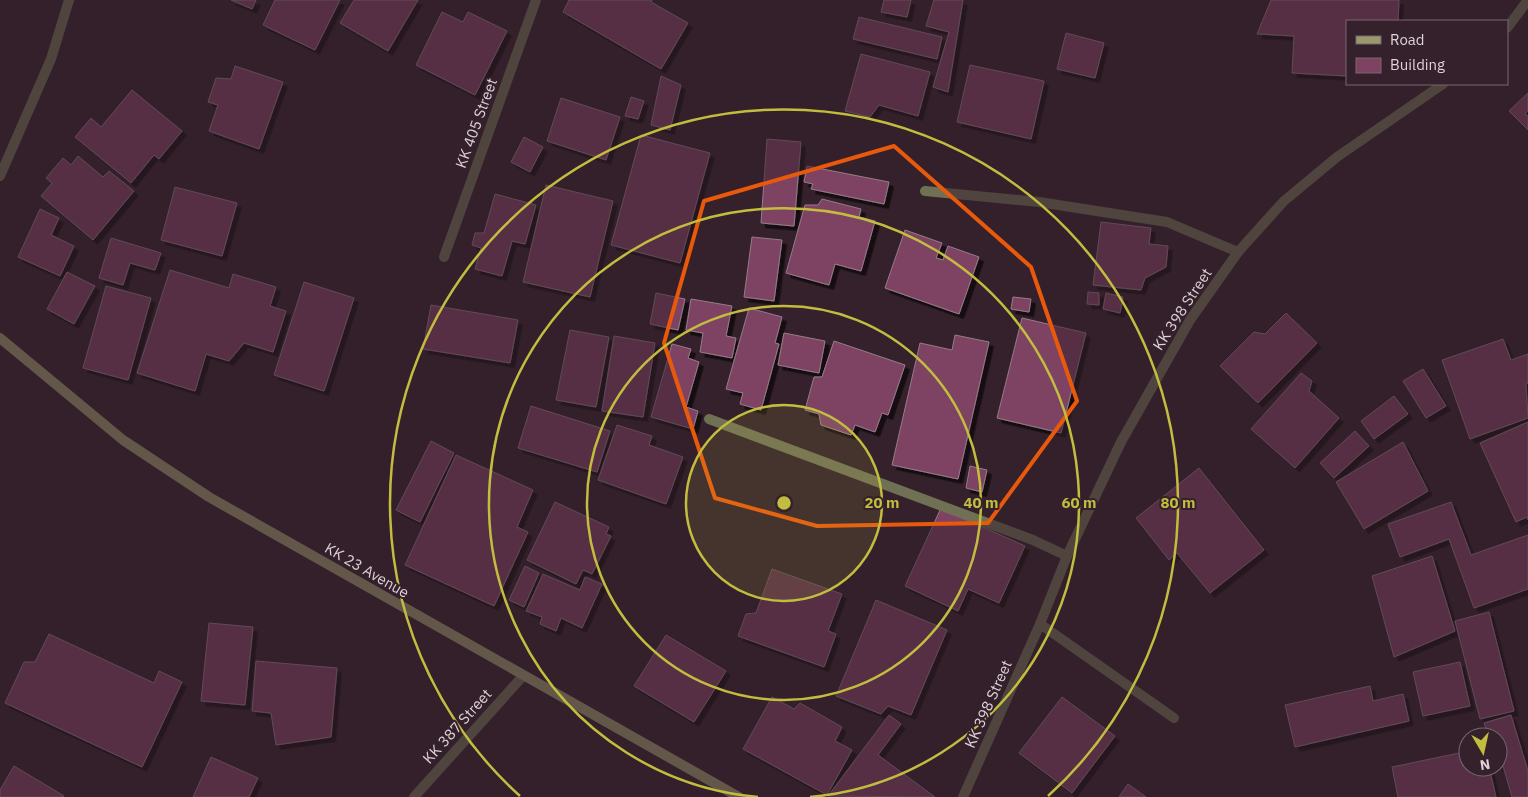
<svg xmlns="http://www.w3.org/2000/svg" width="1528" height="797" font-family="'IBM Plex Sans',sans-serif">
<defs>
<filter id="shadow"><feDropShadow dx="4.5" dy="4.5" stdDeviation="0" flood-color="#0009"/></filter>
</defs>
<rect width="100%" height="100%" fill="#34212b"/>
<g fill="#7e4363" stroke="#947d88" filter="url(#shadow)">
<path d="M231,0h25l-4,9z"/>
<path d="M275,0h65l-25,50 -52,-25z"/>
<path d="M354,0h64l-30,51 -48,-28z"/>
<path d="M569,0h83l-1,2 37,21 -27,46 -98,-57z"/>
<path d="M884,0h27l-4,17 -26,-5z"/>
<path d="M934,0h29l-15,92 -15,-5 16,-55 -23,-6z"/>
<path d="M1271,0h128l-1,21h-51v55l-55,-3 2,-37 -37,-2z"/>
<path d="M442,12l21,10 5,-10 39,19 -32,64 -59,-30z"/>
<path d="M859,17l83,20 -5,22 -84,-20z"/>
<path d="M1066,33l38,10 -9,35 -38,-9z"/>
<path d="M861,54l69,18 -12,44 -39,-11 -9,12 -25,-6z"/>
<path d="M970,65l74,16 -13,58 -74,-17z"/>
<path d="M235,66l48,16 -24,67 -50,-18 9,-26 -10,-3 8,-24 15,1z"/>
<path d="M661,76l20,9 -11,45 -19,-5z"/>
<path d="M132,90l50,41 -23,28 -5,-4 -23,28 -56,-46 16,-19 10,9z"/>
<path d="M1528,93v18l-3,3 3,2v14l-19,-19z"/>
<path d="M631,97l13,4 -6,18 -13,-3z"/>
<path d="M561,98l59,19 -14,43 -59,-19z"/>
<path d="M641,135l69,18 -30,110 -69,-18z"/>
<path d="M524,137l19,10 -13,25 -19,-10z"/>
<path d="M767,139l34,3 -7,84 -33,-3z"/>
<path d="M78,156l25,21 6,-6 25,20 -41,49 -52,-44 11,-13 -6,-5 17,-20 8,7z"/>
<path d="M807,166l82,16 -5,22 -73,-15 2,-5 -9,-2z"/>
<path d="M546,185l67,16 -23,96 -67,-15z"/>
<path d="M175,187l62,16 -15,53 -61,-16z"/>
<path d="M495,194l41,11 -11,39 -13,-3 -10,35 -27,-7 6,-21 -9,-3 3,-12h9z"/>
<path d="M822,199l39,10 -2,8 16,4 -14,50 -26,-7 -6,21 -43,-12 19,-68h13z"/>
<path d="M40,209l19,9 -8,17 23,11 -14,30 -42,-19z"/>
<path d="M1101,222l50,6 -2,16 19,2 -2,21 -21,11 -4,12 -48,-5z"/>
<path d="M905,230l37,13 -6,15 7,2 5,-14 31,11 -20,57 -74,-26z"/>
<path d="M752,237l30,3 -8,61 -30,-4z"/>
<path d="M111,238l50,15 -6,17 -25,-7 -7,22 -24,-7z"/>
<path d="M170,270l59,18 4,-14 43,13 -6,19 16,5 -13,41 -29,-9 -15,18 -23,-7 -11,37 -58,-18z"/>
<path d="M67,272l28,14 -21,38 -27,-15z"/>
<path d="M304,282l50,16 -30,93 -50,-16z"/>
<path d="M106,286l45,12 -23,82 -45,-12z"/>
<path d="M1088,292l11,1v12l-12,-1z"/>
<path d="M656,293l29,6 -7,31 -28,-6z"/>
<path d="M1106,293l17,4 -3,16 -17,-4z"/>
<path d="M1013,297l18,2 -2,13 -18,-3z"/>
<path d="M691,299l41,7 -6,30 10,2 -4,20 -32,-6 3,-19 -17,-3z"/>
<path d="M431,305l87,15 -8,43 -87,-14z"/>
<path d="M749,308l33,9 -7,26 4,1 -18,66 -21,-6 3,-11 -17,-4z"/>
<path d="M1286,313l31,30 -59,60 -38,-37 34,-34 11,2z"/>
<path d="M1022,318l64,15 -25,100 -64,-15z"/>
<path d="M570,330l39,7 -13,70 -40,-7z"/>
<path d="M784,333l41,8 -6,32 -41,-8z"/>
<path d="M955,335l34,7 -31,137 -66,-14 28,-122 32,7z"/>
<path d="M614,336l41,7 -12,74 -41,-6z"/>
<path d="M1503,339l8,21 17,-6v29l-2,1 2,34 -58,21 -28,-79z"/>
<path d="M834,341l71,24 -17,50 -6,-2 -7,19 -20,-7 -4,10 -30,-10 -2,-11 -14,-4 9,-33h8z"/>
<path d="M672,344l19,5 -3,9 11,4 -13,45 12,4 -5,18 -42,-12z"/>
<path d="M1423,369l23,37 -20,12 -23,-37z"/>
<path d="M1301,373l11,8 -3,10 30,27 -44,50 -44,-39z"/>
<path d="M1394,396l14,18 -34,25 -13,-18z"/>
<path d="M531,406l79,25 -13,41 -79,-24z"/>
<path d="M1528,422v98l-1,-3 -11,5 -36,-79z"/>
<path d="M617,425l35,11 -3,9 34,12 -17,47 -68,-24z"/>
<path d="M1355,431l14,15 -35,32 -14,-15z"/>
<path d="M431,441l23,12 -34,69 -24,-12z"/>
<path d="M1403,442l25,49 -64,38 -28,-47z"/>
<path d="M456,455l77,35 -16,37 11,5 -34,74 -89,-41z"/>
<path d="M970,466l17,4 -5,22 -16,-4z"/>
<path d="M1199,468l65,82 -54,43 -33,-40 -8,7 -33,-42z"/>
<path d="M555,502l54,25 -3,7 5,2 -19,38 -9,-4 -7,14 -49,-24z"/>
<path d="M1451,502l20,53 57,-20v54l-54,19 -25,-69 -49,18 -12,-33z"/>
<path d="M941,508l84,38 -26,57 -31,-14 -10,22 -53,-25z"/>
<path d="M1432,556l23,75 -61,26 -22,-81z"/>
<path d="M525,566l14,7 -15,34 -15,-7z"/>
<path d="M772,569l70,25 -14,37 8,3 -12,33 -86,-31 8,-22 10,-1z"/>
<path d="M543,574l37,16 5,-13 17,7 -20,44 -21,-10 -5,13 -16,-7 2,-7 -16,-6z"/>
<path d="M876,600l71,30 -36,85 -23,-9 -7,8 -45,-18z"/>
<path d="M1489,612l25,99 -34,8 -25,-98z"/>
<path d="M209,623l44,4 -8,78 -44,-4z"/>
<path d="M49,634l105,49 5,-12 23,11 -40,85 -137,-64 19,-41h11z"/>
<path d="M666,635l60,36 -32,51 -60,-36z"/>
<path d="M256,661l81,7 -6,69 -55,8 -5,-32 -19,-2z"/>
<path d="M1460,662l10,44 -47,10 -10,-44z"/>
<path d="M1370,686l3,15 30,-7 6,27 -114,26 -10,-42z"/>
<path d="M772,697l22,12 6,-6 42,24 -7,14 17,9 -25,45 -84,-46z"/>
<path d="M1062,697l53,39 -43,57 -53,-40z"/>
<path d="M889,715l12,9 -23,31 57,42 -107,-1z"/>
<path d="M1511,715l17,56v26h-16l-9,-31 -5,1v-30h-9l-5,-14z"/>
<path d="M1464,752l1,5 3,-1v11h21l7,30h-98l-6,-30z"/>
<path d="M211,757l47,21 -9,19h-56z"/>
<path d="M14,766l50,30 -1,1h-63v-7z"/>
<path d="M1128,784l18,13h-27z"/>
</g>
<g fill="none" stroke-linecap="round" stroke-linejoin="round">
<g stroke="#707054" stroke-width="10">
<path d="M1507,28l21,-28"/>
<path d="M0,176l51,-117 18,-59"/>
<path d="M925,191l114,11 128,20 71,30"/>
<path d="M444,257l92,-257"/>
<path d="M709,419l324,121 34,16"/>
<path d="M1040,624l134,94"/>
<path d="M414,797l109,-121"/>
<path d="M963,797l77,-173 27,-68 54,-114 69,-122 48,-68 46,-51 53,-44 106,-73"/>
</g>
<path stroke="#9a996c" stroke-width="10" d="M0,338l123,102 86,57 530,300"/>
</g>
<path d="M0 0H1528V797H0ZM894,146l137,121 46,134 -89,122 -171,3 -102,-28 -51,-155 40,-142z" fill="#34212b" fill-opacity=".55" fill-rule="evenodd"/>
<path fill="none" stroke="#e8590c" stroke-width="4" stroke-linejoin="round" d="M894,146l137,121 46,134 -89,122 -171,3 -102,-28 -51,-155 40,-142z"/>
<circle cx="784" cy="503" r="98" fill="#c2bd3f" fill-opacity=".12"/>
<g fill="none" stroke="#c2bd3f" stroke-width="2.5">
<circle cx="784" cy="503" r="98"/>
<circle cx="784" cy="503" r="197"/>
<path d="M758 797A295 295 0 1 1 810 797"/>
<path d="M520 796A394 394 0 1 1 1048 796"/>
</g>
<g text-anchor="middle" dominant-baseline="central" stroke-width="4" stroke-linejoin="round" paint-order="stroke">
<g font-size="15" fill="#ded1d7" stroke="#34212b">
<text transform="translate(476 123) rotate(-70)">KK 405 Street</text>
<text transform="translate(1182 309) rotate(-57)">KK 398 Street</text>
<text transform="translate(367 570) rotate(30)">KK 23 Avenue</text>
<text transform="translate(988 704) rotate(-66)">KK 398 Street</text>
<text transform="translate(457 726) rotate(-48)">KK 387 Street</text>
</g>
</g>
<circle cx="784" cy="503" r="8" fill="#c2bd3f" stroke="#34212b" stroke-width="2.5"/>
<g font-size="15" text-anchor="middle" font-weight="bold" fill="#c2bd3f" stroke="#34212b" stroke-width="4" stroke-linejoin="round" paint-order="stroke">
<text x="882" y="508">20 m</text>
<text x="981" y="508">40 m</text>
<text x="1079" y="508">60 m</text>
<text x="1178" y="508">80 m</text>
</g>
<rect x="1346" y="20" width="162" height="65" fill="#34212b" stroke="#786770"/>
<rect x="1356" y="36" width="25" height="8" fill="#9a996c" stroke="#786770"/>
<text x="1390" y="45" font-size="15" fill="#ded1d7">Road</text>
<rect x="1356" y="58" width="25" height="15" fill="#7e4363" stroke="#786770"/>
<text x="1390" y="70" font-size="15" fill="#ded1d7">Building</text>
<g transform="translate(1483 752) rotate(171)"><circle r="24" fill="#34212b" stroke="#786770"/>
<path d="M0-4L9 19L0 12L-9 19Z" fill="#c2bd3f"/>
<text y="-8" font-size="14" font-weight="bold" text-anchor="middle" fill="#ded1d7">N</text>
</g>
</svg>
